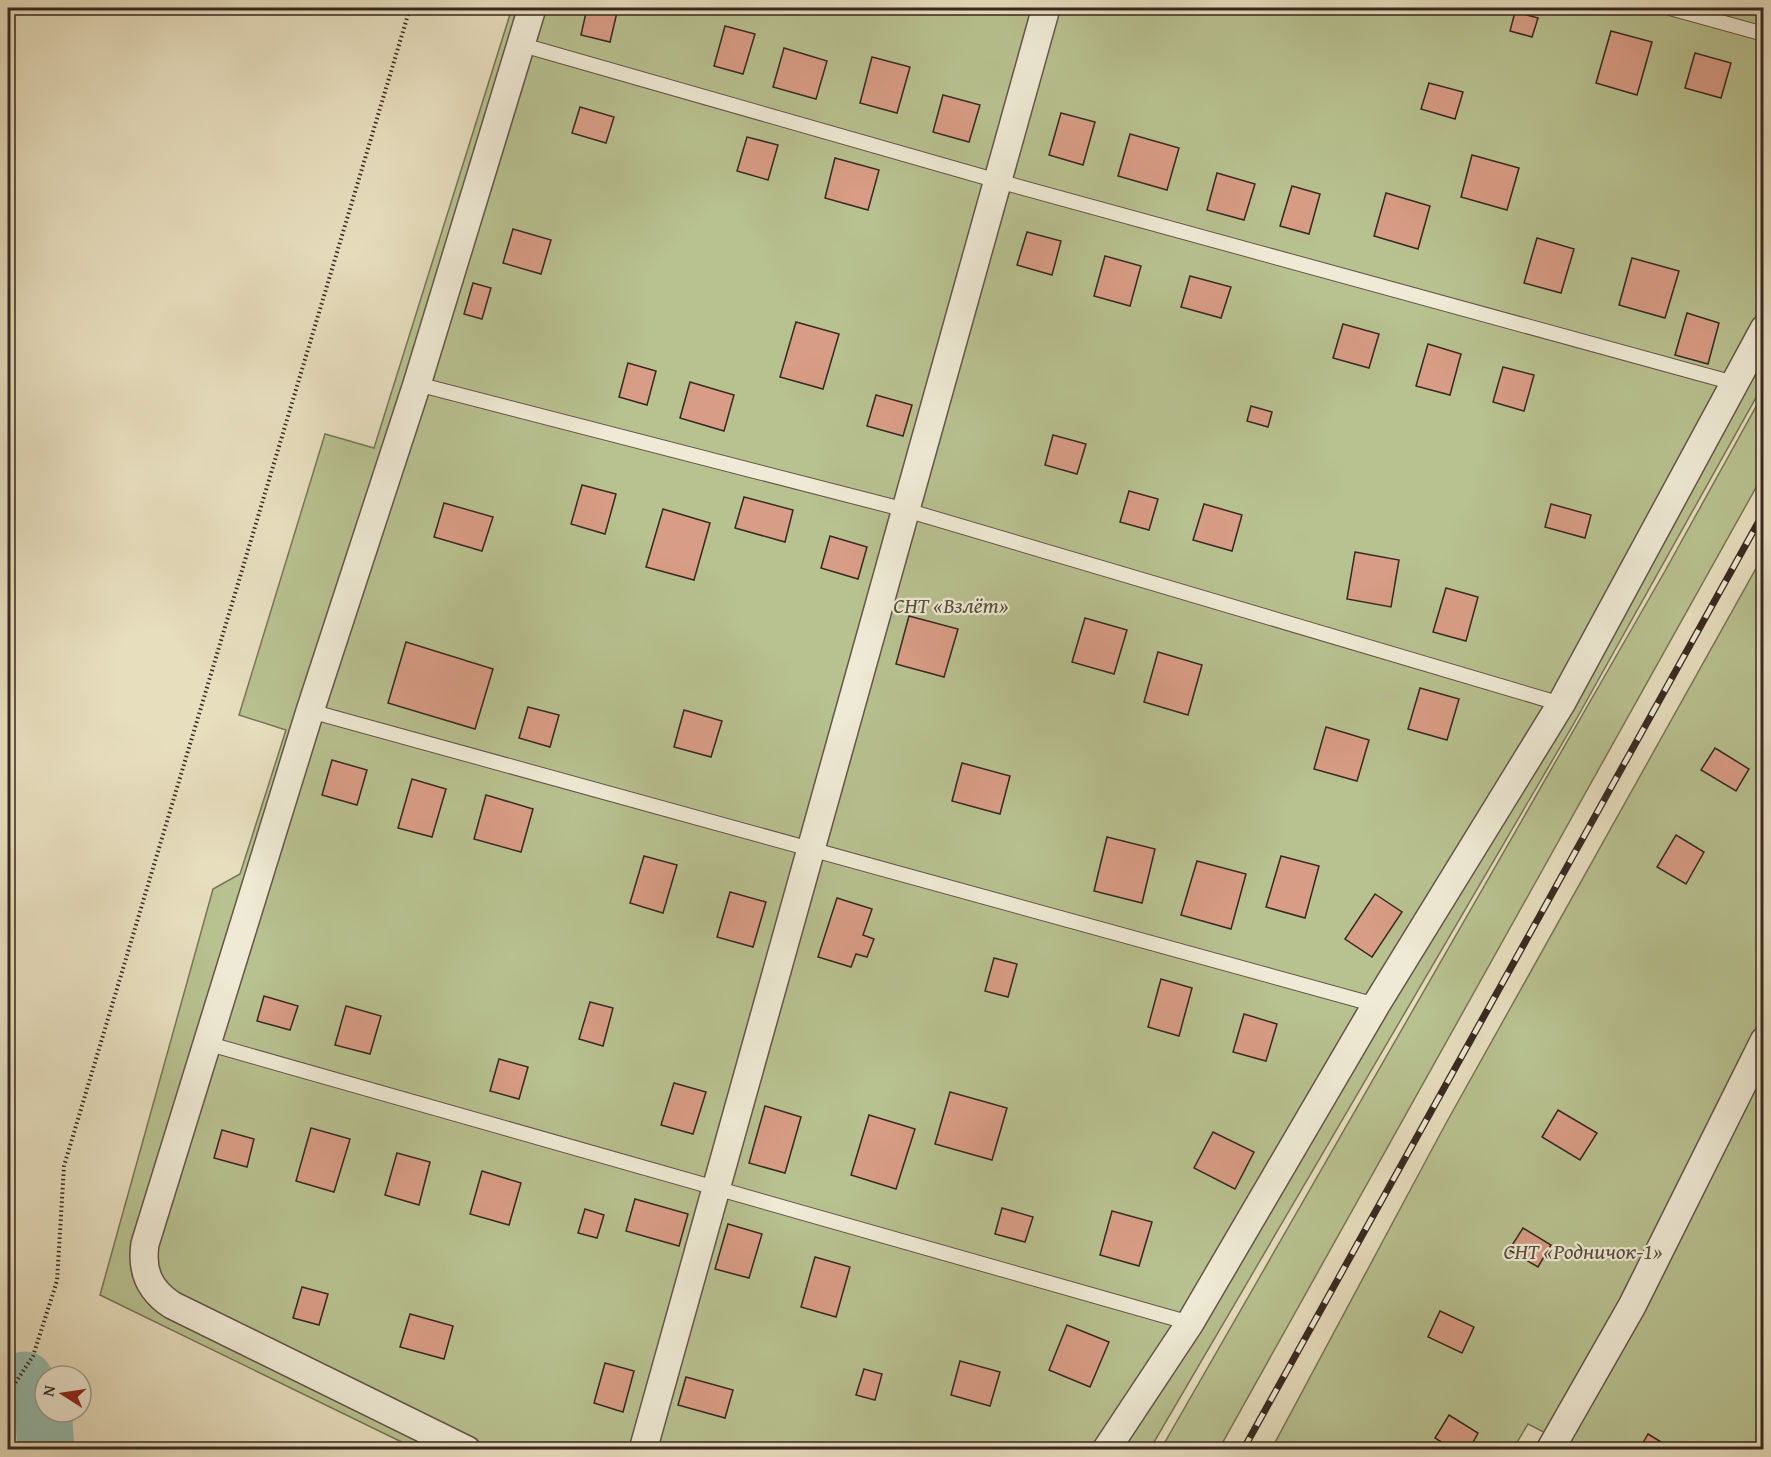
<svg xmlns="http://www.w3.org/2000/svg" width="1771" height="1457" font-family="'Gentium Book Plus',serif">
<rect width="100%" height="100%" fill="#e7debe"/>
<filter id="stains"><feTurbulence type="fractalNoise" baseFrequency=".00333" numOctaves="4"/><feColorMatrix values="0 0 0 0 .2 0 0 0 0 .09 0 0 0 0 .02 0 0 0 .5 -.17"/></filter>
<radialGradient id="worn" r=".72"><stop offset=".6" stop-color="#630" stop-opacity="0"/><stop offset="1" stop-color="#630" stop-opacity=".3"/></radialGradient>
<g fill="#b8c190" stroke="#787558" stroke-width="1.5">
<path d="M512,8h1251v377l-190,340 -423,724h-734l-316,-154 113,-406 27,-15 46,-144 -47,-15 86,-281 49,14z"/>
<path d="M1763,394v81l-544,974h-58l504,-878z"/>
<path d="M1763,556v893h-186l-49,-25 -15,25 -242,1 174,-325z"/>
</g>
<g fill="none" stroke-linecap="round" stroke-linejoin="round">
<path stroke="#97bcad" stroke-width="57" d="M25,1380l18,27 3,43"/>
</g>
<g fill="#d89d86" stroke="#372920" stroke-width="1.5">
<path d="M587,8h31l-8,34 -29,-7z"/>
<path d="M1515,12l23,6 -6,19 -22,-6z"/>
<path d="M725,26l30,8 -12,40 -29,-8z"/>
<path d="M1611,31l41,11 -15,53 -41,-12z"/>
<path d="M784,48l43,13 -11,38 -43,-12z"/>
<path d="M1695,53l36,10 -10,35 -36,-10z"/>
<path d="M872,57l38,10 -13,46 -37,-10z"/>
<path d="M1429,83l34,9 -8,27 -34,-10z"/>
<path d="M943,95l37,10 -11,37 -36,-10z"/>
<path d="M580,107l34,10 -8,26 -34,-10z"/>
<path d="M1061,113l34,9 -12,43 -34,-10z"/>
<path d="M1130,134l49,14 -12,42 -49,-14z"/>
<path d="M747,137l31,8 -10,35 -31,-9z"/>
<path d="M1472,155l47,13 -12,42 -46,-13z"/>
<path d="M835,158l44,12 -11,40 -43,-12z"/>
<path d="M1217,173l38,11 -11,36 -37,-10z"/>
<path d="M1292,186l28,8 -11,40 -29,-8z"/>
<path d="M1386,193l44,13 -12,43 -44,-13z"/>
<path d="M513,229l38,11 -10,34 -38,-11z"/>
<path d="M1027,232l34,9 -9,34 -35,-10z"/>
<path d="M1537,238l37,11 -13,44 -37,-10z"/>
<path d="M1105,256l36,10 -11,40 -36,-10z"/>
<path d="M1632,258l47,13 -14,47 -46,-13z"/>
<path d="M1190,276l41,11 -10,31 -40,-11z"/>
<path d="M473,283l18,5 -9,31 -18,-5z"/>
<path d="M1687,313l32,10 -11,41 -33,-9z"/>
<path d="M796,322l43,12 -16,55 -43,-12z"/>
<path d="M1343,324l36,10 -10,34 -36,-10z"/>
<path d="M1428,344l33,10 -11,41 -34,-9z"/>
<path d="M628,363l28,8 -9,34 -28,-8z"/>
<path d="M1503,367l31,8 -10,36 -31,-9z"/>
<path d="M690,382l44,13 -10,36 -44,-13z"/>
<path d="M876,395l36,10 -9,31 -36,-10z"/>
<path d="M1251,406l21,6 -4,15 -21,-6z"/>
<path d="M1053,435l33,9 -9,30 -32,-9z"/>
<path d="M582,485l34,9 -11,40 -34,-10z"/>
<path d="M1129,491l29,8 -9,31 -29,-8z"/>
<path d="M744,497l49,13 -8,32 -50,-14z"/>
<path d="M444,503l49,14 -11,34 -48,-14z"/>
<path d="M1204,504l38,11 -10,36 -39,-11z"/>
<path d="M1551,504l40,11 -6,23 -40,-11z"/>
<path d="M663,509l47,14 -16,57 -48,-13z"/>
<path d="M830,536l37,11 -9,32 -37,-11z"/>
<path d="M1355,552l44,8 -8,47 -44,-8z"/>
<path d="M1446,588l32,9 -12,44 -33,-9z"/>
<path d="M909,616l49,13 -14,48 -48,-13z"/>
<path d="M1085,618l42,12 -13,44 -42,-12z"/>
<path d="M406,642l87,27 -18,60 -87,-26z"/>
<path d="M1158,652l44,13 -14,50 -44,-13z"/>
<path d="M1420,688l39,11 -12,41 -39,-11z"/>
<path d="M528,707l31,8 -9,32 -31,-9z"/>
<path d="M684,710l38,11 -11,36 -37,-10z"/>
<path d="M1326,727l43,13 -12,41 -43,-12z"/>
<path d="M1715,748l34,21 -13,22 -35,-21z"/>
<path d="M332,760l35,10 -10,35 -35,-10z"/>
<path d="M962,763l48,13 -10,38 -48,-13z"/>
<path d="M412,779l34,10 -14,48 -34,-9z"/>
<path d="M486,795l47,14 -12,43 -47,-13z"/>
<path d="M1676,835l28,17 -18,32 -29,-17z"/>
<path d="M1107,837l48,12 -13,54 -48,-12z"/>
<path d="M644,856l33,9 -14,48 -33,-10z"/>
<path d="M1281,856l38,10 -14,52 -39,-11z"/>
<path d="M1197,861l49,13 -15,55 -50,-14z"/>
<path d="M730,892l36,10 -13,45 -36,-10z"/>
<path d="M1375,894l27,18 -30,45 -27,-18z"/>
<path d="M837,898l35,11 -9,26 11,4 -7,18 -11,-3 -5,13 -33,-10z"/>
<path d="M994,958l23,6 -9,33 -23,-6z"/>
<path d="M1161,979l31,9 -13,48 -31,-9z"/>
<path d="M264,996l34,10 -8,24 -33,-9z"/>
<path d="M590,1002l23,6 -10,38 -24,-7z"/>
<path d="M346,1006l35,10 -11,38 -35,-9z"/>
<path d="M1244,1014l33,10 -11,37 -33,-9z"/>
<path d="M499,1059l29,8 -9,32 -29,-8z"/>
<path d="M674,1083l32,9 -13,42 -32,-9z"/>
<path d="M950,1092l57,16 -15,52 -57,-16z"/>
<path d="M765,1106l36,11 -16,56 -36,-10z"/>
<path d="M1558,1110l39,23 -17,27 -38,-23z"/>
<path d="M869,1115l46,14 -19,60 -45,-14z"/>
<path d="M311,1128l39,11 -16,53 -38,-11z"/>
<path d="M222,1130l32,9 -7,28 -33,-9z"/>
<path d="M1213,1132l41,20 -19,37 -41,-21z"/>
<path d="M397,1153l33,9 -11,43 -34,-10z"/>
<path d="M482,1171l39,12 -12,42 -39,-11z"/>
<path d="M635,1199l53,15 -9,32 -53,-15z"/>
<path d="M1002,1208l31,9 -8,25 -30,-8z"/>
<path d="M585,1209l19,6 -7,23 -19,-5z"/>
<path d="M1112,1211l40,11 -13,44 -39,-11z"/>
<path d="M728,1224l34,10 -13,44 -34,-9z"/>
<path d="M1523,1228l28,17 -13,22 -29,-17z"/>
<path d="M815,1257l35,10 -14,50 -35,-10z"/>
<path d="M302,1287l26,7 -9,31 -26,-7z"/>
<path d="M1440,1311l34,16 -12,26 -34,-16z"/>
<path d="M410,1314l43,12 -9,33 -44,-12z"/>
<path d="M1067,1325l42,17 -19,45 -41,-17z"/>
<path d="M960,1361l40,11 -10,34 -39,-11z"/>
<path d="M605,1363l29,8 -11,41 -29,-9z"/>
<path d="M864,1369l18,5 -7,26 -19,-5z"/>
<path d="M686,1377l47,13 -8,28 -47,-13z"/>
<path d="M1449,1415l29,18 -9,17h-15l-19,-12z"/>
<path d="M1648,1434l26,16h-35z"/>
</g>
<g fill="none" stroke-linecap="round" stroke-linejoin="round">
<defs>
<g id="lane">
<path d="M1670,8l94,26"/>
<path d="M519,44l479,137 736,202"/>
<path d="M417,384l489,126 655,194"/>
<path d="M310,711l1066,294"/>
<path d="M206,1043l984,280"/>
</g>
<g id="street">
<path d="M467,1450l-295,-145c-23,-15 -31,-34 -27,-61l165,-533 107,-327 115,-376"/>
<path d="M643,1450l403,-1442"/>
<path d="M1106,1450l84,-127 186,-318 185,-301 203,-375"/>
<path d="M1550,1450l82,-144 132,-265"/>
</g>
</defs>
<use href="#lane" stroke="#635648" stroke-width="16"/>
<use href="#street" stroke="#635648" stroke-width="30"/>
<path stroke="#372920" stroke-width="4" stroke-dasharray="1.5 3" stroke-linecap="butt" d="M8,1394l25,-38 24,-75 7,-115 346,-1158"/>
<use href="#lane" stroke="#efead5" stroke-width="14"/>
<use href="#street" stroke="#efead5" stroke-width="27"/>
<defs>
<path id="rail" d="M1243,1450l521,-938"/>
</defs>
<use href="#rail" stroke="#372920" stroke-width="7"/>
<use href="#rail" stroke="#efead5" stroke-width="4.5" stroke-dasharray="14" stroke-linecap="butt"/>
</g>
<g text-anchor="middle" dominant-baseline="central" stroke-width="4.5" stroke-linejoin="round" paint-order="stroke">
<g font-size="22" font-style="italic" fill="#574f3c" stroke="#efead5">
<text x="951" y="605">СНТ «Взлёт»</text>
<text x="1583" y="1251">СНТ «Родничок-1»</text>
</g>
</g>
<rect width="1771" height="1457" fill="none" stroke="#e7debe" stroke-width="30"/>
<rect x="9" y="9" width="1753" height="1439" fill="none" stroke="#372920" stroke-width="3"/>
<rect x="15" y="15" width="1741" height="1427" fill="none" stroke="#372920" stroke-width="1.5"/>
<g transform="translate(63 1394) rotate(282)"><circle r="28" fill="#efead5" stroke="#a59d8d" stroke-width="1.5"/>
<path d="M0-4.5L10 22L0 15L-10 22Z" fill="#8f2418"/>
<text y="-9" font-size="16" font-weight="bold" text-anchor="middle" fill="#372920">N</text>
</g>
<rect width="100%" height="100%" filter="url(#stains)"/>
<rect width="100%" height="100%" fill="url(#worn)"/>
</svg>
